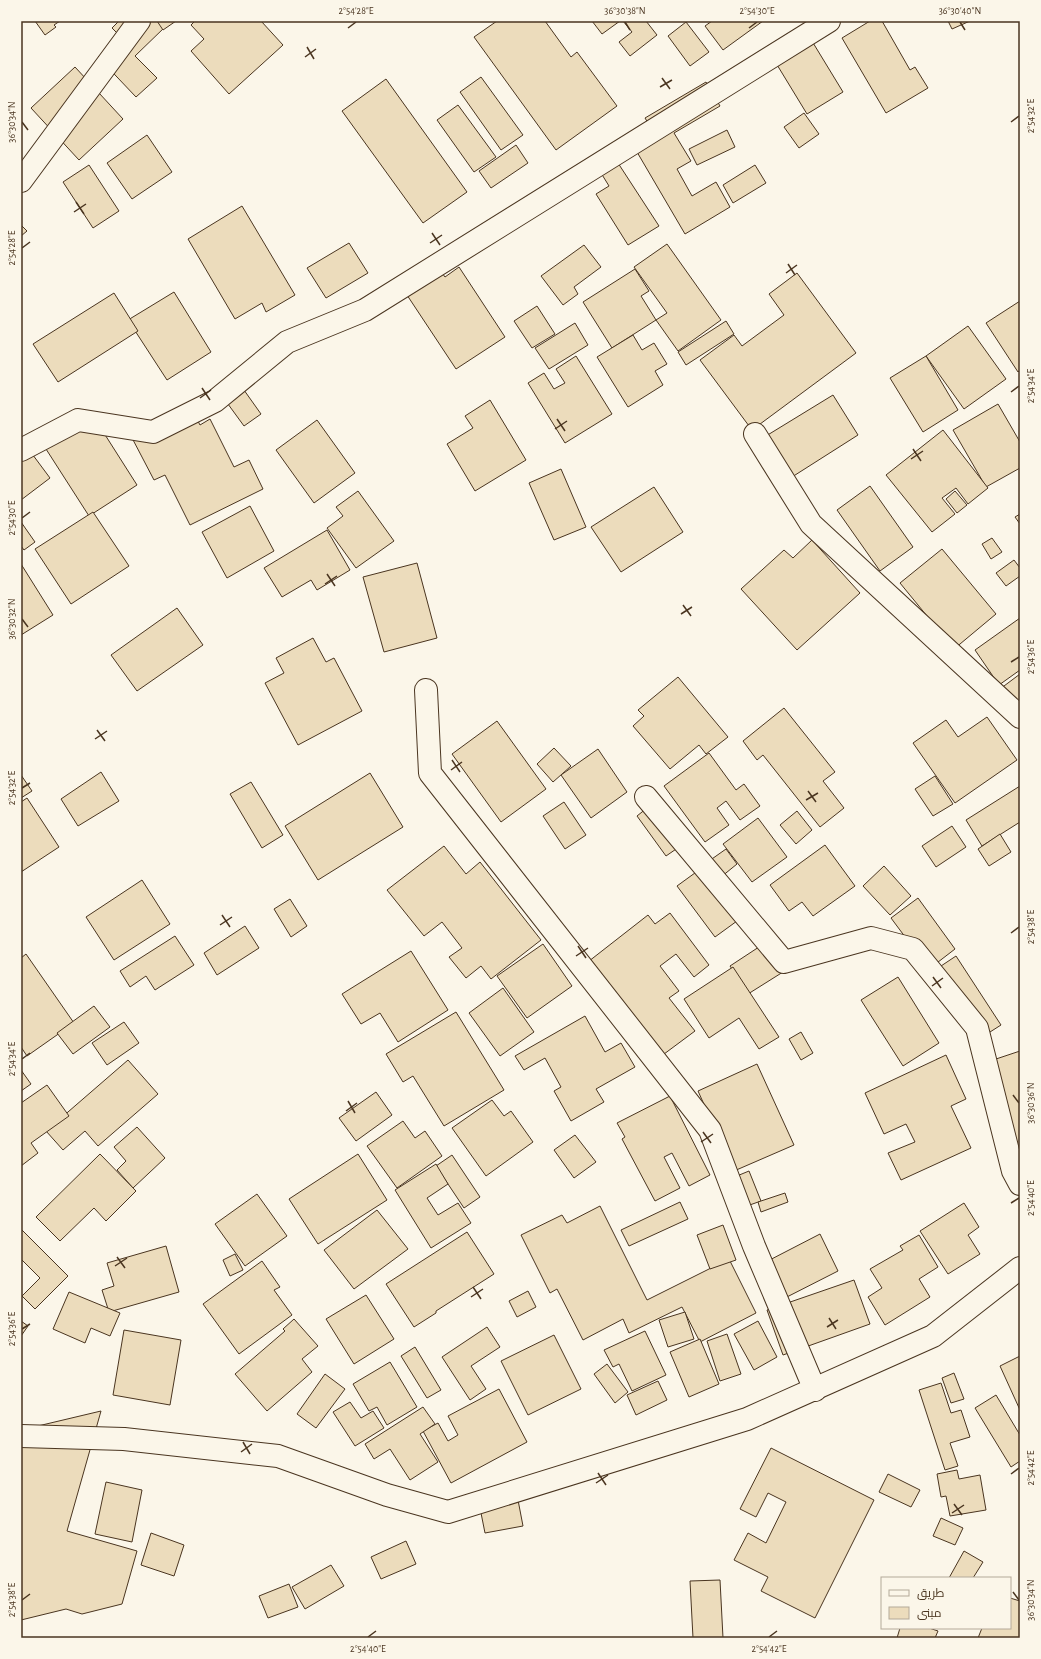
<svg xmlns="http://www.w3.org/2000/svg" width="1041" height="1659" font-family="'Alegreya Sans',Cairo,sans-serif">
<rect width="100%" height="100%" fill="#fbf6e9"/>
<g fill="#ecdcbc" stroke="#4a3520">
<path d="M35,21h25l-6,4 2,2 -11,8z"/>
<path d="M119,21h40l6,6 -30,29 22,22 -21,19 -38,-40 22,-21 -8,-8z"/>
<path d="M157,21h19l-13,9z"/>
<path d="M195,21h66l22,24 -54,49 -38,-43 13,-12 -13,-14z"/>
<path d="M497,21h48l26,36 6,-5 40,54 -61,44 -82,-113z"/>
<path d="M592,21h28l-18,13z"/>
<path d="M623,21h23l11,14 -27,21 -11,-14 13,-10z"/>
<path d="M712,21h51l-40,29 -18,-24z"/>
<path d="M870,21h12l28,49 5,-3 13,21 -42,25 -44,-75z"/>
<path d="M948,21h22l-18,8z"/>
<path d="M686,22l23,30 -19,14 -22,-30z"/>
<path d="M804,28l39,64 -36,22 -39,-64z"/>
<path d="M75,67l48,52 -44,41 -48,-52z"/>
<path d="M481,77l42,58 -22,15 -41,-58z"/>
<path d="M386,79l81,113 -44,31 -81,-112z"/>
<path d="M706,82l14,24 -46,27 17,28 -14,8 15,27 24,-14 14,25 -45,27 -48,-82 21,-13 -13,-21z"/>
<path d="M458,105l38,52 -22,15 -37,-52z"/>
<path d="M804,113l15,21 -20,14 -15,-21z"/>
<path d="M727,130l8,17 -38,18 -8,-16z"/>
<path d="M147,135l25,37 -40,27 -25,-36z"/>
<path d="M516,145l12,18 -37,25 -12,-17z"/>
<path d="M618,163l41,63 -31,19 -32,-51 13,-8 -8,-13z"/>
<path d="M89,165l30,46 -26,17 -30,-46z"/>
<path d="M755,165l11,18 -33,20 -10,-18z"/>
<path d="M242,206l53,89 -29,17 -4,-9 -27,16 -47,-80z"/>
<path d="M21,225l6,6 -6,5z"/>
<path d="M349,243l19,30 -42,25 -19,-30z"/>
<path d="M667,244l54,76 -43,31 -22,-31 11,-7 -33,-46z"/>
<path d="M584,245l17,22 -27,20 4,7 -15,11 -22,-29z"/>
<path d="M437,266l8,11 14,-10 46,70 -49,32 -53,-80z"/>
<path d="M635,269l14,22 -8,5 15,24 -44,28 -29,-46z"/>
<path d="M797,273l59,80 -104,77 -52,-70 34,-25 8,11 42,-31 -15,-21z"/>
<path d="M174,292l37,60 -44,28 -39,-60z"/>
<path d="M114,293l24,38 -80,51 -25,-38z"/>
<path d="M1020,301v69l-2,2 -32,-49z"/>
<path d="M537,306l18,28 -23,14 -18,-27z"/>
<path d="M726,321l8,13 -48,31 -8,-13z"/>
<path d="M575,323l13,22 -39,24 -14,-21z"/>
<path d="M968,326l38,53 -42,30 -38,-53z"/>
<path d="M633,335l9,15 12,-7 13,21 -12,7 8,14 -35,22 -31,-50z"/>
<path d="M576,356l36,58 -47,29 -37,-60 16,-10 10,16 11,-6 -9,-14z"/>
<path d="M926,356l32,54 -35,22 -33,-54z"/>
<path d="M234,376l27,38 -17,12 -27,-37z"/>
<path d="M833,395l25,40 -66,42 -26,-41z"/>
<path d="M490,400l36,60 -51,31 -28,-47 26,-16 -8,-12z"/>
<path d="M998,404l22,38v26l-34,19 -33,-57z"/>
<path d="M190,406l10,19 10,-6 24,48 15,-7 14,29 -73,36 -25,-50 -11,5 -23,-44z"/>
<path d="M95,419l42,66 -48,31 -52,-81z"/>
<path d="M317,420l38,53 -41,30 -38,-53z"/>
<path d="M943,430l45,58 -20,16 -12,-16 -14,10 13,16 -23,18 -46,-57z"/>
<path d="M21,439l29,39 -29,22z"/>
<path d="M561,469l25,58 -32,13 -25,-57z"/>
<path d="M870,486l43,61 -33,24 -43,-61z"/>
<path d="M654,487l29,45 -62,40 -30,-45z"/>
<path d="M358,491l36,50 -38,27 -29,-40 16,-12 -7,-9z"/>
<path d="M955,491l12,14 -10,8 -11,-14z"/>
<path d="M250,506l24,45 -47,27 -25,-46z"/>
<path d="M93,512l36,54 -58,38 -36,-55z"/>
<path d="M1020,514v10l-5,-7z"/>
<path d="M21,522l14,20 -11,8 -3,-4z"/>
<path d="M327,530l23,40 -33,20 -6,-10 -29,17 -18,-29z"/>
<path d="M992,538l10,14 -11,7 -9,-15z"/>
<path d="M812,540l48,53 -63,57 -56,-61 43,-39 9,8z"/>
<path d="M942,549l54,65 -42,35 -54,-66z"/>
<path d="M1014,560l6,8v8l-14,10 -10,-13z"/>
<path d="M417,563l20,75 -53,14 -21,-75z"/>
<path d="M21,564l32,51 -32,20z"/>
<path d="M177,608l26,37 -66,46 -26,-36z"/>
<path d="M1020,618v52l-21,15 -24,-35z"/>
<path d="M313,638l13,24 8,-4 28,53 -64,34 -33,-62 19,-10 -8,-15z"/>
<path d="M1020,674v43l-20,-28z"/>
<path d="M678,677l50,60 -22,17 -7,-9 -29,24 -37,-43 11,-10 -6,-6z"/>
<path d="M784,708l51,64 -12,9 21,27 -24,19 -57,-72 -6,5 -14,-19z"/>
<path d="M987,717l30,43 -62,43 -42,-60 33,-23 12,17z"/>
<path d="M497,721l49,68 -45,33 -49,-68z"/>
<path d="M554,748l17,18 -18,16 -16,-18z"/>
<path d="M598,749l29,43 -36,26 -30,-43z"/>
<path d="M709,753l27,37 8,-6 16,22 -20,14 -14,-19 -9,7 12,17 -24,17 -41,-56z"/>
<path d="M101,772l18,29 -41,25 -17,-27z"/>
<path d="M370,773l33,54 -85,53 -33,-54z"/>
<path d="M21,775l11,16 -11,7z"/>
<path d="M935,776l18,28 -20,12 -18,-27z"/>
<path d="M251,782l32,53 -21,13 -32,-54z"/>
<path d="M1020,786v36l-38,24 -16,-26z"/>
<path d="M27,798l32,49 -38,25v-70z"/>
<path d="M564,802l22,33 -21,14 -22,-33z"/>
<path d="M652,804l30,41 -16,11 -29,-40z"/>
<path d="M797,811l15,19 -16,14 -16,-19z"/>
<path d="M758,818l29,39 -35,25 -29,-38z"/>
<path d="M952,826l14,21 -30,20 -14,-21z"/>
<path d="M1000,834l11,18 -22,14 -11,-17z"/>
<path d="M825,845l30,41 -42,30 -11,-14 -13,9 -19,-26z"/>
<path d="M444,846l22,28 14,-12 61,78 -50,39 -10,-13 -15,12 -17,-21 13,-9 -20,-26 -18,14 -37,-46z"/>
<path d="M726,849l11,15 -16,13 -12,-16z"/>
<path d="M884,866l27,30 -21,19 -27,-29z"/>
<path d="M699,870l38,51 -22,16 -38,-51z"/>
<path d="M142,880l28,44 -56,36 -28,-43z"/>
<path d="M918,898l37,51 -26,20 -38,-51z"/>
<path d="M290,899l17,27 -16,11 -17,-28z"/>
<path d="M670,913l39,52 -15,12 -18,-23 -16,12 19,25 -10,7 26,33 -39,29 -72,-95 64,-50 7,9z"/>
<path d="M245,926l14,22 -42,27 -13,-22z"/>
<path d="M175,936l19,29 -39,25 -9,-14 -16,11 -10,-16z"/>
<path d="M765,943l18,29 -35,22 -18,-28z"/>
<path d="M543,944l29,42 -45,32 -30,-42z"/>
<path d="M411,951l37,59 -50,32 -18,-29 -19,11 -19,-30z"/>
<path d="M26,954l48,69 -47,33 -6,-9v-89z"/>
<path d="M956,956l45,69 -22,14 -44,-69z"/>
<path d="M733,967l46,70 -20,12 -20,-31 -30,20 -25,-39z"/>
<path d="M898,977l41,66 -36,23 -42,-66z"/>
<path d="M503,988l31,44 -34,24 -31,-43z"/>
<path d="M94,1006l16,21 -37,27 -16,-21z"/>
<path d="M456,1012l48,78 -60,36 -31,-50 -10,6 -17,-28z"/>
<path d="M585,1016l20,36 16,-9 14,24 -39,22 8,13 -33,19 -17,-30 7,-4 -16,-29 -21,12 -9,-14z"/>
<path d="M124,1022l15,21 -32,22 -15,-22z"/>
<path d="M801,1032l12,21 -12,7 -12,-21z"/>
<path d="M1020,1051v121l-36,-109z"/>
<path d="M946,1055l20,44 -15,7 20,42 -70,32 -13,-27 27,-11 -9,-18 -22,10 -19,-41z"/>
<path d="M128,1060l30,34 -60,52 -13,-15 -22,19 -17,-19z"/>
<path d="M757,1064l37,81 -60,26 -36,-80z"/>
<path d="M21,1070l10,14 -10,7z"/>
<path d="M47,1085l22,31 -38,27 7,10 -17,13v-63z"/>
<path d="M376,1092l16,23 -36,26 -17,-23z"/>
<path d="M670,1096l40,79 -21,11 -17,-33 -8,4 16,31 -25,13 -33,-62 3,-2 -8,-14z"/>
<path d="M492,1100l12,16 7,-5 22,31 -47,34 -34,-48z"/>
<path d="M403,1121l12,17 10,-7 17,25 -45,32 -30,-42z"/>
<path d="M137,1127l28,31 -32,30 -16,-18 9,-9 -12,-14z"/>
<path d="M575,1135l21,27 -22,16 -20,-28z"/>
<path d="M100,1154l36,37 -30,30 -12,-13 -34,33 -24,-24z"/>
<path d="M358,1154l29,46 -69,44 -29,-45z"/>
<path d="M452,1155l28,42 -16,11 -28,-42z"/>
<path d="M436,1164l12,20 -21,14 11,17 20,-12 13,20 -40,25 -36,-58z"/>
<path d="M749,1171l12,30 -17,6 -12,-29z"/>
<path d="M785,1193l3,9 -27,10 -3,-10z"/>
<path d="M257,1194l30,42 -42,30 -30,-42z"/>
<path d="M680,1202l8,17 -59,27 -8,-16z"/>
<path d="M964,1203l15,24 -11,8 12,19 -32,20 -28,-43z"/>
<path d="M600,1206l47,94 82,-41 27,54 -56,29 -18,-35 -53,26 -6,-14 -40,21 -26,-51 -7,4 -29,-58 41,-20 5,8z"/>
<path d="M377,1210l31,39 -54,40 -30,-39z"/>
<path d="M723,1225l13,35 -26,9 -13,-34z"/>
<path d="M21,1229l47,47 -33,33 -13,-13 18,-18 -19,-19z"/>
<path d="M467,1232l27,42 -58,37v2l-22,14 -28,-43z"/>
<path d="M820,1234l18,37 -59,30 -19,-36z"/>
<path d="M919,1235l19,32 -19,12 11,18 -45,28 -17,-28 14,-9 -12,-19 33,-19 -3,-4z"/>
<path d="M166,1246l13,46 -70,20 -7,-22 12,-4 -7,-23z"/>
<path d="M235,1254l8,16 -13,6 -7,-16z"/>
<path d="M262,1261l18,26 -6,3 18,25 -53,39 -36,-50z"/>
<path d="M854,1280l16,44 -87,31 -16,-45z"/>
<path d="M528,1291l8,16 -19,10 -8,-16z"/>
<path d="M69,1292l51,21 -10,23 -19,-8 -6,15 -32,-14z"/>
<path d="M366,1295l28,44 -40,25 -28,-45z"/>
<path d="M685,1312l9,27 -26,8 -9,-27z"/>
<path d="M294,1319l24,27 -16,13 10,13 -45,39 -32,-37 50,-43 -2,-2z"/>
<path d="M21,1321l7,5 -7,10z"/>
<path d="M758,1321l19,36 -23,13 -20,-36z"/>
<path d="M487,1327l13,20 -29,19 15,23 -16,11 -28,-43z"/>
<path d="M124,1330l57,10 -11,65 -57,-10z"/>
<path d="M645,1331l21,44 -34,16 -13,-27 -6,3 -9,-17z"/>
<path d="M727,1334l14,40 -21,7 -13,-40z"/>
<path d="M554,1335l27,54 -53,26 -27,-54z"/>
<path d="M700,1339l19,45 -30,13 -19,-45z"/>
<path d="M415,1347l26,43 -14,8 -26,-42z"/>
<path d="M1020,1356v54l-20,-44z"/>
<path d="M390,1362l27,45 -30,18 -10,-18 -8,4 -16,-27z"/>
<path d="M607,1364l21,28 -13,11 -21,-29z"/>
<path d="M954,1373l10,26 -13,4 -9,-25z"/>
<path d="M325,1374l20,15 -29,39 -19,-14z"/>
<path d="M658,1381l9,19 -31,15 -9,-20z"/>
<path d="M941,1383l10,30 10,-3 9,27 -20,6 8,23 -13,4 -26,-80z"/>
<path d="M499,1389l28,53 -76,41 -28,-52 15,-8 10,18 10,-6 -10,-19z"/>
<path d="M996,1395l24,40v26l-9,6 -36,-59z"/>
<path d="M350,1402l11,16 12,-7 11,17 -29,18 -22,-34z"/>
<path d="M423,1407l12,17 -15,10 18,28 -28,18 -20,-31 -16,10 -9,-15z"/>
<path d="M101,1411l-34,120 70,20 -15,53 -40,10 -16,-5 -45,11v-190z"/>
<path d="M771,1448l103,52 -59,118 -54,-27 7,-14 -34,-17 14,-27 18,10 20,-41 -18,-9 -12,24 -16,-8z"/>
<path d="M957,1470l2,9 21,-4 6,35 -36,6 -4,-20 -5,1 -4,-23z"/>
<path d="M888,1474l32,16 -9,17 -32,-15z"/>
<path d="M106,1482l36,8 -10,52 -37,-8z"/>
<path d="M518,1500l5,26 -38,7 -5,-25z"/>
<path d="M941,1518l22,10 -8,17 -22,-9z"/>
<path d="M151,1533l33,12 -10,31 -33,-11z"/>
<path d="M406,1541l10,23 -35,15 -10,-22z"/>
<path d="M964,1551l19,11 -10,16h-24z"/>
<path d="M331,1565l13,21 -39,23 -13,-22z"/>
<path d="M720,1580l3,58h-30l-3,-57z"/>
<path d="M289,1584l9,23 -30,11 -9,-22z"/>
<path d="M1010,1598l10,3v37h-42l4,-10h28z"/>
<path d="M900,1628h29l9,3 -3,7h-38z"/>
</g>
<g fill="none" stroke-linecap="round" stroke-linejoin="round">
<defs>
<g id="minor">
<path d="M21,181l118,-160"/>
<path d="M755,434l56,90 209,193"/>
<path d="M21,450l57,-30 75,12 62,-31 72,-59 78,-32 464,-289"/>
<path d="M426,690l4,83 280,357 44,116 61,144"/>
<path d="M646,797l138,165 87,-24 42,11 64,79 36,143 7,13"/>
</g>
<path id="tertiary" d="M21,1436l103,3 154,17 109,39 61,17 299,-93 186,-83 87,-68"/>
</defs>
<use href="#minor" stroke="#4a3520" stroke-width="24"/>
<use href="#tertiary" stroke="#4a3520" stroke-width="24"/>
<use href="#minor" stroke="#fbf6e9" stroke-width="22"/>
<use href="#tertiary" stroke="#fbf6e9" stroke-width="22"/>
</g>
<path fill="none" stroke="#4a3520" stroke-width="1.5" d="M625,22l5,8M960,22l5,8M348,28l8,-6M749,28l8,-6M307,47l7,12M305,57l11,-8M662,78l8,11M660,87l12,-7M22,122l6,8M1011,122l8,-6M76,202l8,12M74,212l12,-8M432,233l8,12M430,243l12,-8M22,248l8,-6M788,264l7,11M786,273l11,-8M202,388l8,12M1011,392l8,-6M200,398l11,-8M557,419l8,12M555,429l12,-8M913,449l8,12M911,459l12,-8M22,518l8,-6M327,574l8,12M325,584l12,-8M683,605l8,11M681,614l11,-7M22,619l6,8M1011,662l8,-5M97,730l8,11M95,739l12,-8M452,760l8,12M451,770l11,-8M22,788l8,-5M808,791l8,11M806,800l12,-7M222,915l8,12M220,925l12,-8M1011,933l8,-6M578,946l8,12M576,956l12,-8M933,977l8,11M932,986l11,-8M22,1059l8,-6M1013,1095l6,8M348,1101l7,12M346,1111l11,-8M703,1132l8,11M701,1142l12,-8M1011,1203l8,-5M117,1257l8,11M115,1266l12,-8M473,1287l8,12M471,1297l12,-8M829,1318l7,11M827,1327l11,-7M22,1329l8,-5M243,1442l7,12M241,1452l11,-8M598,1473l8,12M1011,1474l8,-6M596,1483l12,-8M954,1504l8,11M952,1513l12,-8M1013,1592l6,8M22,1600l8,-6M368,1637l8,-6M769,1637l8,-6"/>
<rect width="1041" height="1659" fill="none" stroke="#fbf6e9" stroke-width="44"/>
<rect x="881" y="1577" width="130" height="52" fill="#fbf6e9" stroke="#b4a999"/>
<rect x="889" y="1590" width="20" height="6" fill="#fbf6e9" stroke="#b4a999"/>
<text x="917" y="1597" font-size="12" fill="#4a3520">طريق</text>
<rect x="889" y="1607" width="20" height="12" fill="#ecdcbc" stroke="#b4a999"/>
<text x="917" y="1617" font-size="12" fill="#4a3520">مبنى</text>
<rect x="22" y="22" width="997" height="1615" fill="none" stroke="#4a3520" stroke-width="1.5"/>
<g font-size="10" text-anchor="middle" fill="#4a3520">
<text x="356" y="14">2°54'28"E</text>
<text x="625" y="14">36°30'38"N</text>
<text x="757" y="14">2°54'30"E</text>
<text x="960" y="14">36°30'40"N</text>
<text transform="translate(1030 116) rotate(-90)" y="4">2°54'32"E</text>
<text transform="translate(11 122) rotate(-90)" y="4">36°30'34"N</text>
<text transform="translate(11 248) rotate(-90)" y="4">2°54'28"E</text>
<text transform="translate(1030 386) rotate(-90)" y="4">2°54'34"E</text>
<text transform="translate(11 518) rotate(-90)" y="4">2°54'30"E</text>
<text transform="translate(11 619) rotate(-90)" y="4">36°30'32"N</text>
<text transform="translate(1030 657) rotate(-90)" y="4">2°54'36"E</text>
<text transform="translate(11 788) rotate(-90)" y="4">2°54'32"E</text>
<text transform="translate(1030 927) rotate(-90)" y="4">2°54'38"E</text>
<text transform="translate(11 1059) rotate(-90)" y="4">2°54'34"E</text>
<text transform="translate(1030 1103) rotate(-90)" y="4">36°30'36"N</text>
<text transform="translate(1030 1198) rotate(-90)" y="4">2°54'40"E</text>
<text transform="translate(11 1329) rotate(-90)" y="4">2°54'36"E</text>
<text transform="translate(1030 1468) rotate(-90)" y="4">2°54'42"E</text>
<text transform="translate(11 1600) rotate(-90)" y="4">2°54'38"E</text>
<text transform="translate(1030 1600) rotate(-90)" y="4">36°30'34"N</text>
<text x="368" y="1652">2°54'40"E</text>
<text x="769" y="1652">2°54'42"E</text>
</g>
</svg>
